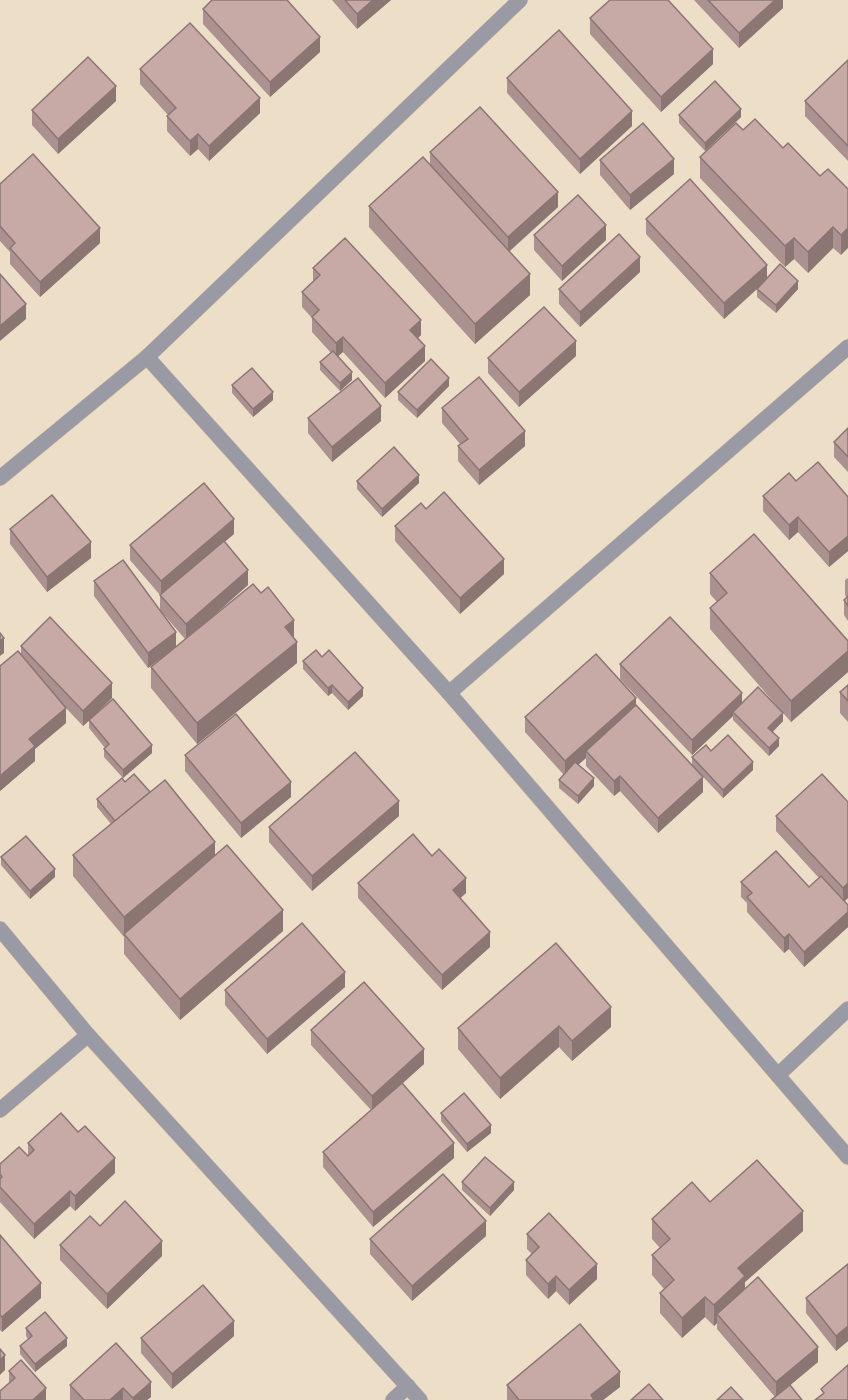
<svg xmlns="http://www.w3.org/2000/svg" width="848" height="1400" font-family="'Titillium Web',sans-serif">
<rect width="100%" height="100%" fill="#eddec7"/>
<g fill="none" stroke-linecap="round" stroke-linejoin="round">
<defs>
<g id="minor">
<path d="M147,357l302,336 399,464"/>
<path d="M0,478l147,-121 373,-357"/>
<path d="M449,693l399,-346"/>
<path d="M0,929l88,106 332,365"/>
<path d="M778,1075l70,-66"/>
<path d="M0,1110l88,-75"/>
<path d="M393,1400l15,-14"/>
</g>
</defs>
<use href="#minor" stroke="#cabda9" stroke-width="16"/>
<use href="#minor" stroke="#9a9aa5" stroke-width="15"/>
</g>
<g fill="#ab918f">
<path d="M332,0h59l-34,29z"/>
<path d="M694,0h89v8l-44,40z"/>
<path d="M203,9l117,43 -50,45 -67,-73z"/>
<path d="M590,18l123,46 -52,48 -71,-78z"/>
<path d="M848,60v101l-43,-45v-15z"/>
<path d="M140,69l120,44 -51,48 -11,-12 -8,7 -23,-25v-15l1,-1 -28,-31z"/>
<path d="M507,78l125,48 -52,48 -73,-81z"/>
<path d="M116,101l-58,53 -26,-29v-15z"/>
<path d="M679,115l62,2 -36,34 -26,-28z"/>
<path d="M743,130l40,18 37,28 28,13 -7,66 -8,-7 -25,25 -14,-14 -9,8 -85,-89v-21z"/>
<path d="M430,152l128,55 -49,45 21,43 -55,49 -106,-117v-21l61,-41z"/>
<path d="M600,160l74,14 -44,36 -30,-35z"/>
<path d="M0,184l100,59 -60,54 -30,-33v-12l-10,-11z"/>
<path d="M646,219l121,60 31,10 -22,24 -19,-16v-8l4,-4 -37,34 -78,-85z"/>
<path d="M534,235l72,5 -44,41 -28,-31z"/>
<path d="M313,268l108,67 -3,3 7,23 -40,37 -42,-46 -5,4 14,24 -12,11 -20,-21v-8l11,-9 -19,-21v-14l-10,-11v-15l11,-10z"/>
<path d="M640,272l-60,55 -21,-23v-15z"/>
<path d="M576,356l-57,51 -31,-34v-15z"/>
<path d="M232,385l41,15 -20,17 -21,-24z"/>
<path d="M449,386l-32,32 -19,-18v-8z"/>
<path d="M442,408l83,38 -46,39 -21,-24v-15l3,-1 -19,-22z"/>
<path d="M308,418l73,3 -49,41 -24,-29z"/>
<path d="M848,428v44l-14,-15v-15z"/>
<path d="M357,481l62,2 -37,34 -25,-28z"/>
<path d="M796,481l52,16v54l-19,16 -31,-35 -9,8 -26,-29v-15z"/>
<path d="M426,509l78,65 -44,40 -65,-73v-15z"/>
<path d="M10,529l81,29 -44,34 -37,-48z"/>
<path d="M234,534l-10,8 24,43 -57,50 103,4 3,24 -100,81 -46,-56v-21l22,-18 -25,19 -54,-72v-15l82,66 9,-8 -25,-29v-15l-30,-35v-15z"/>
<path d="M710,573l138,68v31l-57,50 -81,-93v-21l7,-6 -7,-8z"/>
<path d="M848,578v43l-4,-6v-15l3,-2 -2,-3v-15z"/>
<path d="M21,646l91,52 -14,14 54,41 -29,25 -19,-21v-8l1,-1 -16,-20v-7l-6,5 -18,-19 1,16 -31,26v12l-35,30v-125l21,-11z"/>
<path d="M322,657l41,39 -15,14 -16,-17 -4,3 -25,-27v-8z"/>
<path d="M620,664l122,39 41,18 -10,11 6,14 -10,10 -36,-36v-4l-41,39 -72,-76z"/>
<path d="M848,685v37l-8,-9v-21z"/>
<path d="M636,705l67,87 -45,41 -38,-42 -6,5 -28,-30v-8l-8,7 16,21 -16,18 -19,-16v-8l5,-5 -39,-43v-15z"/>
<path d="M185,755l106,42 -50,41 -56,-67z"/>
<path d="M692,757l61,13 -30,28 -31,-33z"/>
<path d="M125,782l25,10 65,63 68,76 -103,89 -56,-66v-17l-51,-61v-21l38,-31 -14,-17v-8z"/>
<path d="M848,802v96l-4,3 4,4v22l-44,40 -15,-18 -5,4 -37,-41v-9l-6,-6v-15l68,5 10,-9 -43,-47v-15z"/>
<path d="M399,816l-87,75 -43,-49v-15z"/>
<path d="M1,857l54,20 -25,22 -29,-34z"/>
<path d="M358,883l108,10 -6,5 30,49 -48,43 -84,-92z"/>
<path d="M556,943l55,84 -39,34 -13,-14 -59,52 -42,-50v-21z"/>
<path d="M345,987l-78,67 -42,-49v-15z"/>
<path d="M311,1030l113,34 -22,19 52,75 -81,69 -50,-60v-15l48,-42 -60,-65z"/>
<path d="M441,1113l50,20 -24,19 -26,-31z"/>
<path d="M28,1143l87,30 -40,38 -5,-5 -36,33 -34,-37v-38l28,-8z"/>
<path d="M462,1182l52,8 -24,26 -28,-26z"/>
<path d="M710,1202l93,29 -58,51v7l73,73 -43,35 -58,-68v-6l-3,3 -9,-9 -23,21 -22,-25v-20l4,-4 -12,-14v-20l8,-7 -8,-9v-20z"/>
<path d="M527,1234l70,45 -28,26 -13,-14 -8,8 -22,-24v-15l6,-6 -5,-5z"/>
<path d="M0,1235l41,63 -39,34 -2,-2z"/>
<path d="M486,1236l-74,65 -42,-47v-15z"/>
<path d="M60,1245l102,11 -55,53 -47,-49z"/>
<path d="M848,1264v77l-12,10 -30,-38v-15z"/>
<path d="M26,1328l41,18 -32,26 -15,-18v-8l8,-7 -2,-3z"/>
<path d="M234,1336l-62,53 -31,-36v-15z"/>
<path d="M116,1343l35,54 -4,3h-77v-15z"/>
<path d="M9,1371l37,29 -37,-16z"/>
<path d="M507,1385l113,2 -17,13h-96z"/>
</g>
<g fill="#8b7674">
<path d="M373,0h18l-34,29v-15z"/>
<path d="M775,0h8v8l-44,40v-15z"/>
<path d="M320,37v15l-50,45v-15z"/>
<path d="M713,49v15l-52,48v-15z"/>
<path d="M116,86v15l-58,53v-15z"/>
<path d="M260,98v15l-51,48v-15z"/>
<path d="M741,109v8l-36,34v-8z"/>
<path d="M632,111v15l-52,48v-15z"/>
<path d="M198,134v15l-8,7v-15z"/>
<path d="M674,159v15l-44,36v-15z"/>
<path d="M558,192v15l-50,45v-15z"/>
<path d="M606,225v15l-44,41v-15z"/>
<path d="M833,227v21l-25,25v-21z"/>
<path d="M100,228v15l-60,54v-15z"/>
<path d="M848,228v20l-7,7v-20z"/>
<path d="M794,238v21l-9,8v-21z"/>
<path d="M640,257v15l-60,55v-15z"/>
<path d="M767,265v15l-43,39v-16z"/>
<path d="M530,274v21l-55,49v-20z"/>
<path d="M798,281v8l-22,24v-8z"/>
<path d="M26,304v15l-26,22v-15z"/>
<path d="M421,320v15l-11,10v-15z"/>
<path d="M343,337v15l-7,6v-15z"/>
<path d="M576,341v15l-57,51v-15z"/>
<path d="M425,346v15l-40,37v-15z"/>
<path d="M352,372v8l-12,11v-8z"/>
<path d="M449,378v8l-32,32v-8z"/>
<path d="M273,392v8l-20,17v-8z"/>
<path d="M381,406v15l-49,41v-15z"/>
<path d="M525,431v15l-46,39v-15z"/>
<path d="M419,475v8l-37,34v-8z"/>
<path d="M798,517v15l-9,8v-15z"/>
<path d="M234,519v15l-73,62v-15z"/>
<path d="M848,536v15l-19,16v-15z"/>
<path d="M91,542v16l-44,34v-15z"/>
<path d="M504,559v15l-44,40v-16z"/>
<path d="M248,570v15l-62,55v-16z"/>
<path d="M294,620v20l-9,-13z"/>
<path d="M176,632v15l-28,21v-15z"/>
<path d="M4,638v15l-4,3v-15z"/>
<path d="M297,642v21l-100,81v-21z"/>
<path d="M848,651v21l-57,50v-21z"/>
<path d="M112,683v15l-29,28v-15z"/>
<path d="M332,685v8l-4,3v-8z"/>
<path d="M363,688v8l-15,14v-8z"/>
<path d="M742,693v15l-9,4v4l-41,39v-15z"/>
<path d="M636,698v15l-50,38v7l-21,18v-15z"/>
<path d="M66,708v15l-31,26v12l-35,30v-15l29,-37z"/>
<path d="M783,713v8l-15,15v-8z"/>
<path d="M779,738v8l-10,10v-8z"/>
<path d="M152,745v8l-29,25v-8z"/>
<path d="M753,762v8l-30,28v-8z"/>
<path d="M620,776v15l-6,5v-15z"/>
<path d="M703,777v15l-45,41v-15z"/>
<path d="M594,778v8l-16,18v-8z"/>
<path d="M291,782v15l-50,41v-15z"/>
<path d="M399,801v15l-87,75v-15z"/>
<path d="M215,842v20l-91,72v-17z"/>
<path d="M55,869v8l-25,22v-8z"/>
<path d="M466,878v15l-13,12v-15z"/>
<path d="M848,883v15l-5,5v-15z"/>
<path d="M283,910v21l-103,89v-21z"/>
<path d="M848,912v15l-44,40v-15z"/>
<path d="M490,932v15l-48,43v-15z"/>
<path d="M789,934v15l-5,4v-15z"/>
<path d="M345,972v15l-78,67v-15z"/>
<path d="M611,1007v20l-39,34v-20z"/>
<path d="M559,1026v21l-59,52v-21z"/>
<path d="M424,1049v15l-52,47v-15z"/>
<path d="M491,1125v8l-24,19v-8z"/>
<path d="M454,1143v15l-81,69v-15z"/>
<path d="M115,1158v15l-40,38v-15z"/>
<path d="M514,1182v8l-24,26v-8z"/>
<path d="M70,1191v15l-36,33v-15z"/>
<path d="M803,1211v20l-58,51v15l-28,17v9l-3,3v-21l24,-37z"/>
<path d="M486,1221v15l-74,65v-15z"/>
<path d="M162,1241v15l-55,53v-15z"/>
<path d="M597,1264v15l-28,26v-15z"/>
<path d="M556,1276v15l-8,8v-15z"/>
<path d="M41,1283v15l-39,34v-15z"/>
<path d="M705,1297v20l-23,21v-20z"/>
<path d="M234,1321v15l-62,53v-15z"/>
<path d="M848,1326v15l-12,10v-15z"/>
<path d="M67,1338v8l-32,26v-8z"/>
<path d="M818,1347v15l-42,35v-15z"/>
<path d="M5,1355v15l-5,5v-15z"/>
<path d="M620,1372v15l-17,13h-12v-5z"/>
<path d="M151,1382v15l-4,3h-14v-2z"/>
<path d="M46,1388v12h-13z"/>
<path d="M123,1388v12h-13z"/>
</g>
<g fill="#c7a9a6" stroke="#8b7674" stroke-width="1.5">
<path d="M212,0h75l33,37 -50,45 -67,-73z"/>
<path d="M345,0h28l-16,14z"/>
<path d="M610,0h58l45,49 -52,48 -71,-79z"/>
<path d="M708,0h67l-36,33z"/>
<path d="M190,23l70,75 -51,48 -11,-12 -8,7 -23,-25 9,-8 -36,-39z"/>
<path d="M559,30l73,81 -52,48 -73,-81z"/>
<path d="M88,57l28,29 -58,53 -26,-29z"/>
<path d="M848,60v86l-43,-45z"/>
<path d="M715,81l26,28 -36,34 -26,-28z"/>
<path d="M480,107l78,85 -50,45 -78,-85z"/>
<path d="M755,119l28,29 5,-5 32,33 8,-7 20,20v39l-7,7 -8,-8 -25,25 -14,-14 -9,8 -85,-89 36,-34 7,7z"/>
<path d="M643,123l31,36 -44,36 -30,-35z"/>
<path d="M33,154l67,74 -60,54 -30,-34 5,-5 -15,-17v-42z"/>
<path d="M423,157l107,117 -55,50 -106,-118z"/>
<path d="M690,179l77,86 -43,38 -78,-84z"/>
<path d="M578,195l28,30 -44,41 -28,-31z"/>
<path d="M619,234l21,23 -60,55 -21,-23z"/>
<path d="M345,238l76,82 -11,10 15,16 -40,37 -42,-46 -7,6 -24,-26 7,-7 -17,-18 18,-17 -7,-7z"/>
<path d="M780,264l18,17 -22,24 -19,-16z"/>
<path d="M0,274l26,30 -26,22z"/>
<path d="M544,307l32,34 -57,51 -31,-34z"/>
<path d="M333,351l19,21 -12,11 -20,-21z"/>
<path d="M431,359l18,19 -32,32 -19,-18z"/>
<path d="M252,368l21,24 -20,17 -21,-24z"/>
<path d="M479,377l46,54 -46,39 -21,-24 10,-7 -26,-31z"/>
<path d="M358,378l23,28 -49,41 -24,-29z"/>
<path d="M848,428v29l-14,-15z"/>
<path d="M394,447l25,28 -37,34 -25,-28z"/>
<path d="M818,462l30,35v39l-19,16 -31,-35 -9,8 -26,-29 26,-23 7,8z"/>
<path d="M204,483l30,36 -73,62 -31,-36z"/>
<path d="M444,492l60,67 -44,39 -65,-72 26,-23 5,6z"/>
<path d="M52,495l39,47 -44,35 -37,-48z"/>
<path d="M754,534l94,107v10l-57,50 -81,-93 17,-15 -17,-20z"/>
<path d="M224,541l24,29 -62,54 -26,-29z"/>
<path d="M123,560l53,72 -28,21 -54,-72z"/>
<path d="M253,584l8,9 7,-6 26,33 -9,7 12,15 -100,81 -46,-56z"/>
<path d="M848,596v10l-4,-6z"/>
<path d="M50,617l62,66 -29,28 -62,-65z"/>
<path d="M670,617l72,76 -50,47 -72,-76z"/>
<path d="M0,633l4,5 -4,3z"/>
<path d="M316,650l6,7 7,-7 34,38 -15,14 -16,-17 -4,3 -25,-27z"/>
<path d="M18,651l48,57 -37,31 6,7 -35,30v-110z"/>
<path d="M596,654l40,44 -71,63 -40,-44z"/>
<path d="M848,685v16l-8,-9z"/>
<path d="M758,687l25,26 -15,15 11,10 -10,10 -36,-36z"/>
<path d="M113,699l39,46 -29,25 -19,-21 5,-5 -20,-24z"/>
<path d="M636,705l67,72 -45,41 -38,-42 -6,5 -28,-30z"/>
<path d="M236,714l55,68 -50,41 -56,-68z"/>
<path d="M728,735l25,27 -30,28 -31,-33 14,-12 5,6z"/>
<path d="M355,752l44,49 -87,75 -43,-49z"/>
<path d="M575,762l19,16 -16,18 -19,-16z"/>
<path d="M134,774l16,18 -35,29 -18,-22 25,-21 3,4z"/>
<path d="M822,774l26,28v81l-5,5 -67,-72z"/>
<path d="M165,780l50,62 -91,75 -51,-62z"/>
<path d="M413,834l19,22 7,-7 27,29 -13,12 37,42 -48,43 -84,-92z"/>
<path d="M26,836l29,33 -25,22 -29,-34z"/>
<path d="M227,845l56,65 -103,89 -56,-65z"/>
<path d="M776,851l33,36 12,-11 27,29v7l-44,40 -15,-18 -5,4 -37,-41 5,-4 -11,-11z"/>
<path d="M302,923l43,49 -78,67 -42,-49z"/>
<path d="M556,943l55,64 -39,34 -13,-15 -59,52 -42,-50z"/>
<path d="M364,982l60,67 -52,47 -61,-66z"/>
<path d="M402,1083l52,60 -81,69 -50,-60z"/>
<path d="M464,1093l27,32 -24,19 -26,-31z"/>
<path d="M61,1113l17,19 7,-6 30,32 -40,38 -5,-5 -36,33 -34,-37v-8l2,-2 -2,-3v-10l19,-17 9,9 6,-6 -6,-7z"/>
<path d="M485,1157l29,25 -24,26 -28,-26z"/>
<path d="M757,1160l46,51 -65,57 7,8 -31,29 -9,-8 -23,21 -22,-25 14,-13 -22,-25 18,-16 -18,-20 40,-37 18,20z"/>
<path d="M443,1174l43,47 -74,65 -42,-47z"/>
<path d="M125,1201l37,40 -55,53 -47,-49 30,-29 10,10z"/>
<path d="M549,1213l48,51 -28,26 -13,-14 -8,8 -22,-24 13,-13 -12,-13z"/>
<path d="M0,1235l41,48 -39,34 -2,-2z"/>
<path d="M848,1264v62l-12,10 -30,-38z"/>
<path d="M758,1277l60,70 -42,35 -59,-68z"/>
<path d="M203,1285l31,36 -62,53 -31,-36z"/>
<path d="M45,1312l22,26 -32,26 -15,-18 12,-10 -6,-8z"/>
<path d="M580,1324l40,48 -29,23 3,5h-75l-12,-15z"/>
<path d="M116,1343l35,39 -18,16 -10,-10 -13,12h-26l-14,-15z"/>
<path d="M0,1349l5,6 -5,5z"/>
<path d="M21,1360l25,28 -13,12h-33v-9l15,-13 -6,-7z"/>
<path d="M848,1365v35h-33l9,-7 -3,-4z"/>
<path d="M649,1384l14,16h-32z"/>
<path d="M790,1385l12,15h-31z"/>
<path d="M731,1387l12,13h-26z"/>
</g>
</svg>
